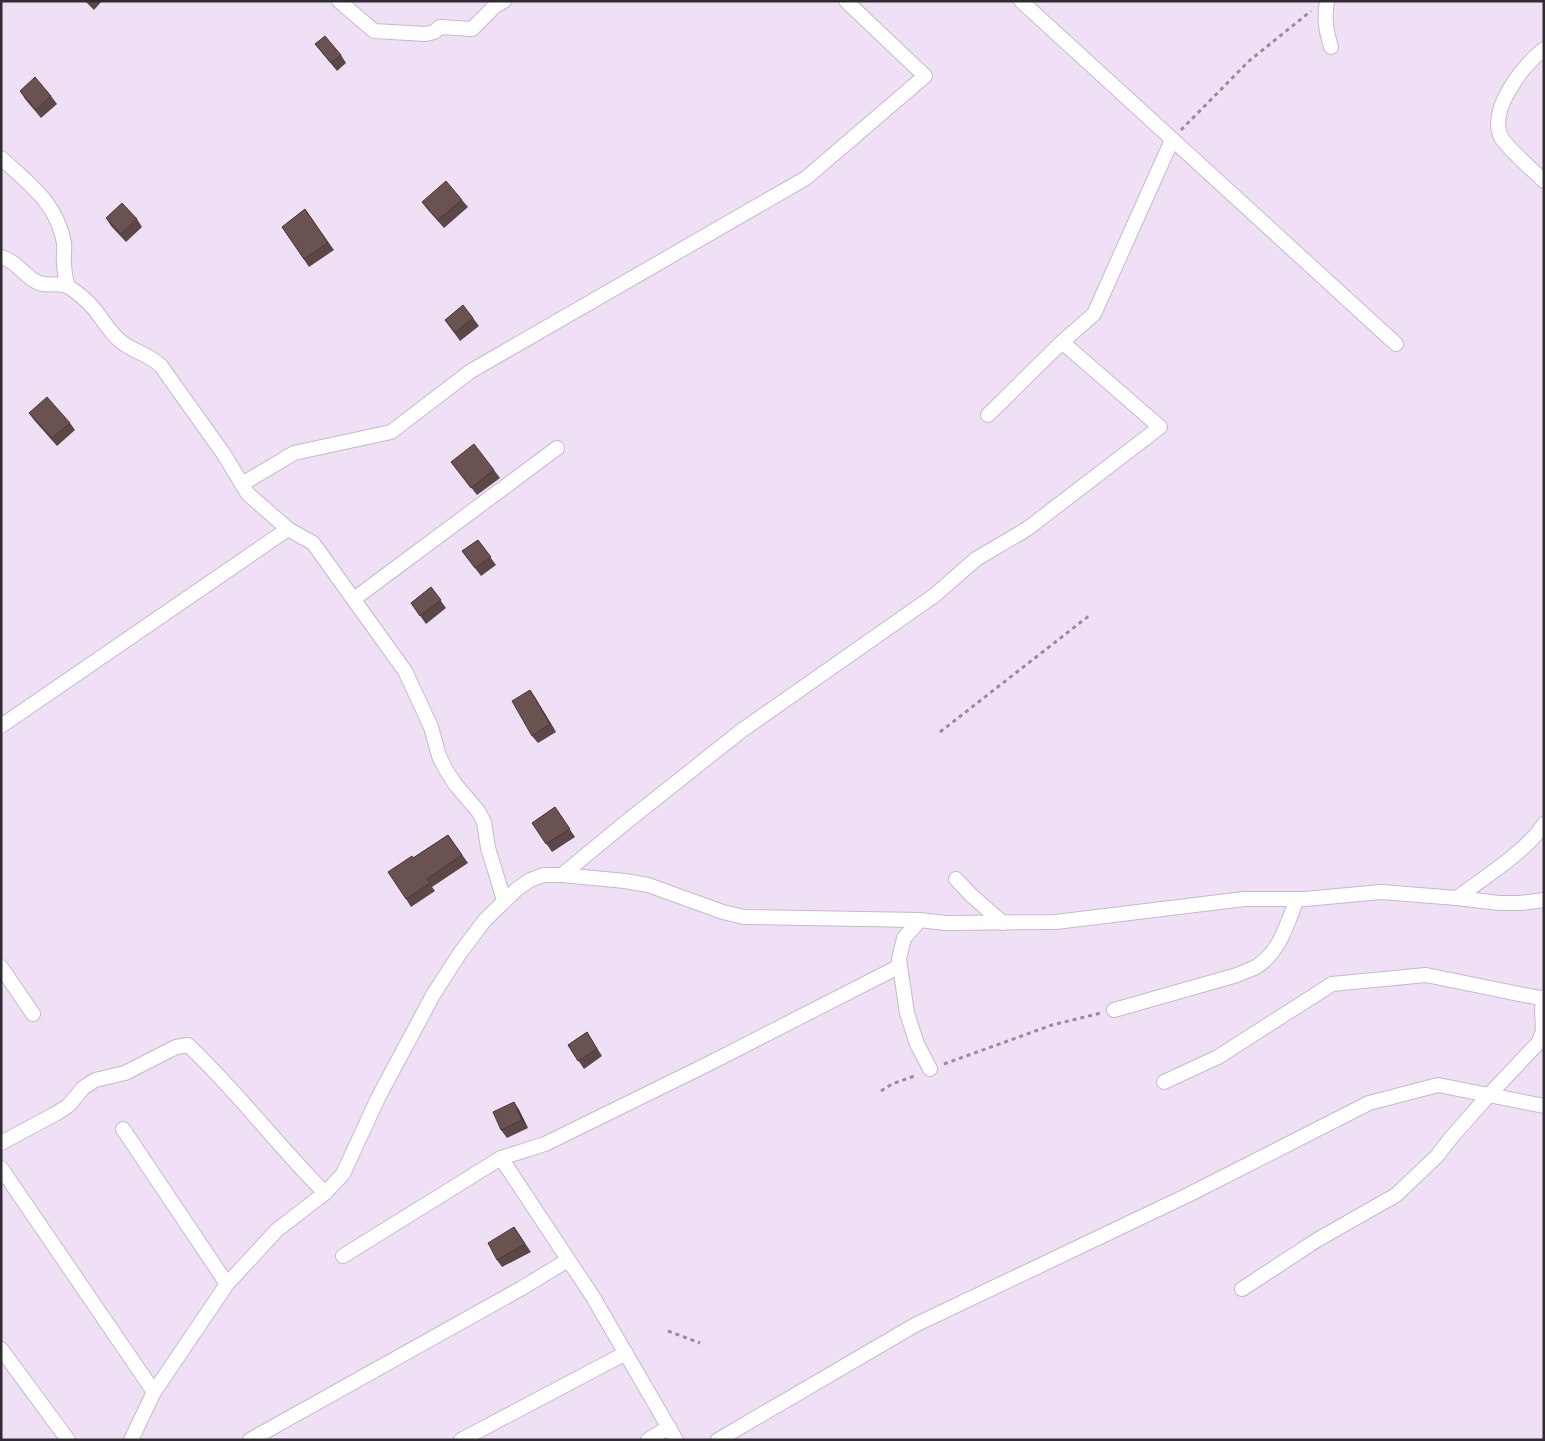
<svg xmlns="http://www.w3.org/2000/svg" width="1545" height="1441" font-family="Poppins,sans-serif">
<rect width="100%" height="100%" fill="#f0e0f5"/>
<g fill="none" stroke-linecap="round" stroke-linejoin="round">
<defs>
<g id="minor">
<path d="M339,1l35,30 52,3 8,-2 6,-5 32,2 23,-23 9,-5"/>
<path d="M1021,1l375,343"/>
<path d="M1327,1c-3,17 -1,30 4,46"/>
<path d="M1544,49c-21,17 -56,60 -43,88 5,10 34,35 43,44"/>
<path d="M1,158c28,26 56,45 63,85 1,7 -1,13 0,20 0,7 2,15 3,23"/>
<path d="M1,257c15,4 22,17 34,24 10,7 24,0 34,6 9,6 19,14 26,23 8,10 14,21 24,30 12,11 30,14 42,26l62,87 25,41 40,35 25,14 92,128 26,56 8,29 7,14 9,14 23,27 6,11 4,26 16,52"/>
<path d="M988,415l74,-73 32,-28 78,-174"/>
<path d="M242,484l52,-31 97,-21 80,-61 335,-193 119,-102 -79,-75"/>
<path d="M354,599l203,-151"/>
<path d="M1,726l287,-197"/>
<path d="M562,875l63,-52 116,-92 194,-136 41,-36 51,-30 133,-102 -98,-85"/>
<path d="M956,879l15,16 32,28"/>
<path d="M1457,898c26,-20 70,-47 87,-74"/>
<path d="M920,920l-16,18 -5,21 8,54 10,31 13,25"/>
<path d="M1,967l32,47"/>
<path d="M1114,1010l123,-35c6,-3 13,-5 19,-8 24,-15 31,-43 41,-68"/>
<path d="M1164,1082l54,-25 114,-73 94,-9 118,24"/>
<path d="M123,1129l104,155"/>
<path d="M1,1143l56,-30 12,-8 14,-17 12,-8 30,-7 51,-26 12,-2c49,46 89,100 137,148"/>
<path d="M501,1158l92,139 83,143"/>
<path d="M1,1168l153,224"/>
<path d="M343,1256l158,-98 44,-14 163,-80 192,-98"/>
<path d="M1242,1289l75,-49 79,-45 41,-39 13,-17 38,-43 51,-54 4,-11 -1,-22 2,-12"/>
<path d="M1,1349l67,91"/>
<path d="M131,1440l23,-48 73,-108 50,-54 48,-37 18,-19 35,-76 55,-103 27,-42 25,-33 32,-31 13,-9 14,-5h18l63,6 23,4 75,27 21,5 176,3 25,3 111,-1 188,-23h61l76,-7 76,6 42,5h22l23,-3"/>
<path d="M250,1440l272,-152 46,-28"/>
<path d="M461,1440l165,-87"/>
<path d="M648,1440l21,-13"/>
<path d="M718,1440l197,-115 273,-130 181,-92 69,-18 106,21"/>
</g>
</defs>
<use href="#minor" stroke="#c8b8cc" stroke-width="16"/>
<g stroke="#988c9b" stroke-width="3" stroke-dasharray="4 4" stroke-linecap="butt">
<path d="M1181,130l68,-69 62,-50"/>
<path d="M940,732l150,-117"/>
<path d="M944,1064l108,-39 49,-12"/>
<path d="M881,1091l11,-7 25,-9"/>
<path d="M668,1331l32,12"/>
</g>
<use href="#minor" stroke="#fff" stroke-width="14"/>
</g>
<g fill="#5b4745">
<path d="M85,1h17l-8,9z"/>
<path d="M315,44l26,11 5,8 -9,8z"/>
<path d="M20,91l31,5 6,8 -16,14 -16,-19z"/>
<path d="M462,200l6,7 -24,21 -16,-18 -6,-8z"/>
<path d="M305,209l29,41 -25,17 -27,-40z"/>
<path d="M106,218l31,1 5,8 -16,15 -15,-16z"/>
<path d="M473,318l6,8 -19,15 -15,-21z"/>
<path d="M29,413l41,10 5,7 -18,16 -23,-26z"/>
<path d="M451,462l43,8 6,8 -23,17z"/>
<path d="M478,540l18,25 -15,11 -19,-25z"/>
<path d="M431,587l15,21 -20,16 -15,-21z"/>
<path d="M530,690l26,42 -18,11 -6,-7z"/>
<path d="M555,807l20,30 -23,15 -20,-29z"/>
<path d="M448,835l20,28 -36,24 3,4 -24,16 -5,-8 7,-41z"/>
<path d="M587,1032l15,24 -18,13 -16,-24z"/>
<path d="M514,1102l5,8 9,18 -21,10 -6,-8z"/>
<path d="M514,1227l17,25 -29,15 -5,-7z"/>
</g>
<g fill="#4a3938">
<path d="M530,690l5,7 21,35 -6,-8z"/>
<path d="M514,1102l5,8 9,18 -6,-8z"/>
</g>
<g fill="#6a5250" stroke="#4a3938">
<path d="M325,36l16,19 -10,8 -16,-19z"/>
<path d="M35,77l16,19 -15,14 -16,-19z"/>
<path d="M446,181l16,19 -24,20 -16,-18z"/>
<path d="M122,203l15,16 -16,15 -15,-16z"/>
<path d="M305,209l23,34 -24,16 -22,-32z"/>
<path d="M463,305l10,13 -18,15 -10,-13z"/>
<path d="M47,397l23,26 -18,15 -23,-25z"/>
<path d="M474,444l20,26 -23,18 -20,-26z"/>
<path d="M478,540l13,17 -16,11 -13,-17z"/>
<path d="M431,587l10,13 -21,16 -9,-13z"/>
<path d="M530,690l20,34 -18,12 -20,-35z"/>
<path d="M555,807l15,22 -24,15 -14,-21z"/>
<path d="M448,835l14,20 -35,24 3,4 -24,16 -18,-27 24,-16 1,2z"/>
<path d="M587,1032l10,17 -19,12 -10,-16z"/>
<path d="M514,1102l8,18 -21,10 -8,-18z"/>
<path d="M514,1227l11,17 -28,16 -9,-17z"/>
</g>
<rect width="1545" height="1441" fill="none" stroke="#302a32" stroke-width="5"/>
</svg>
